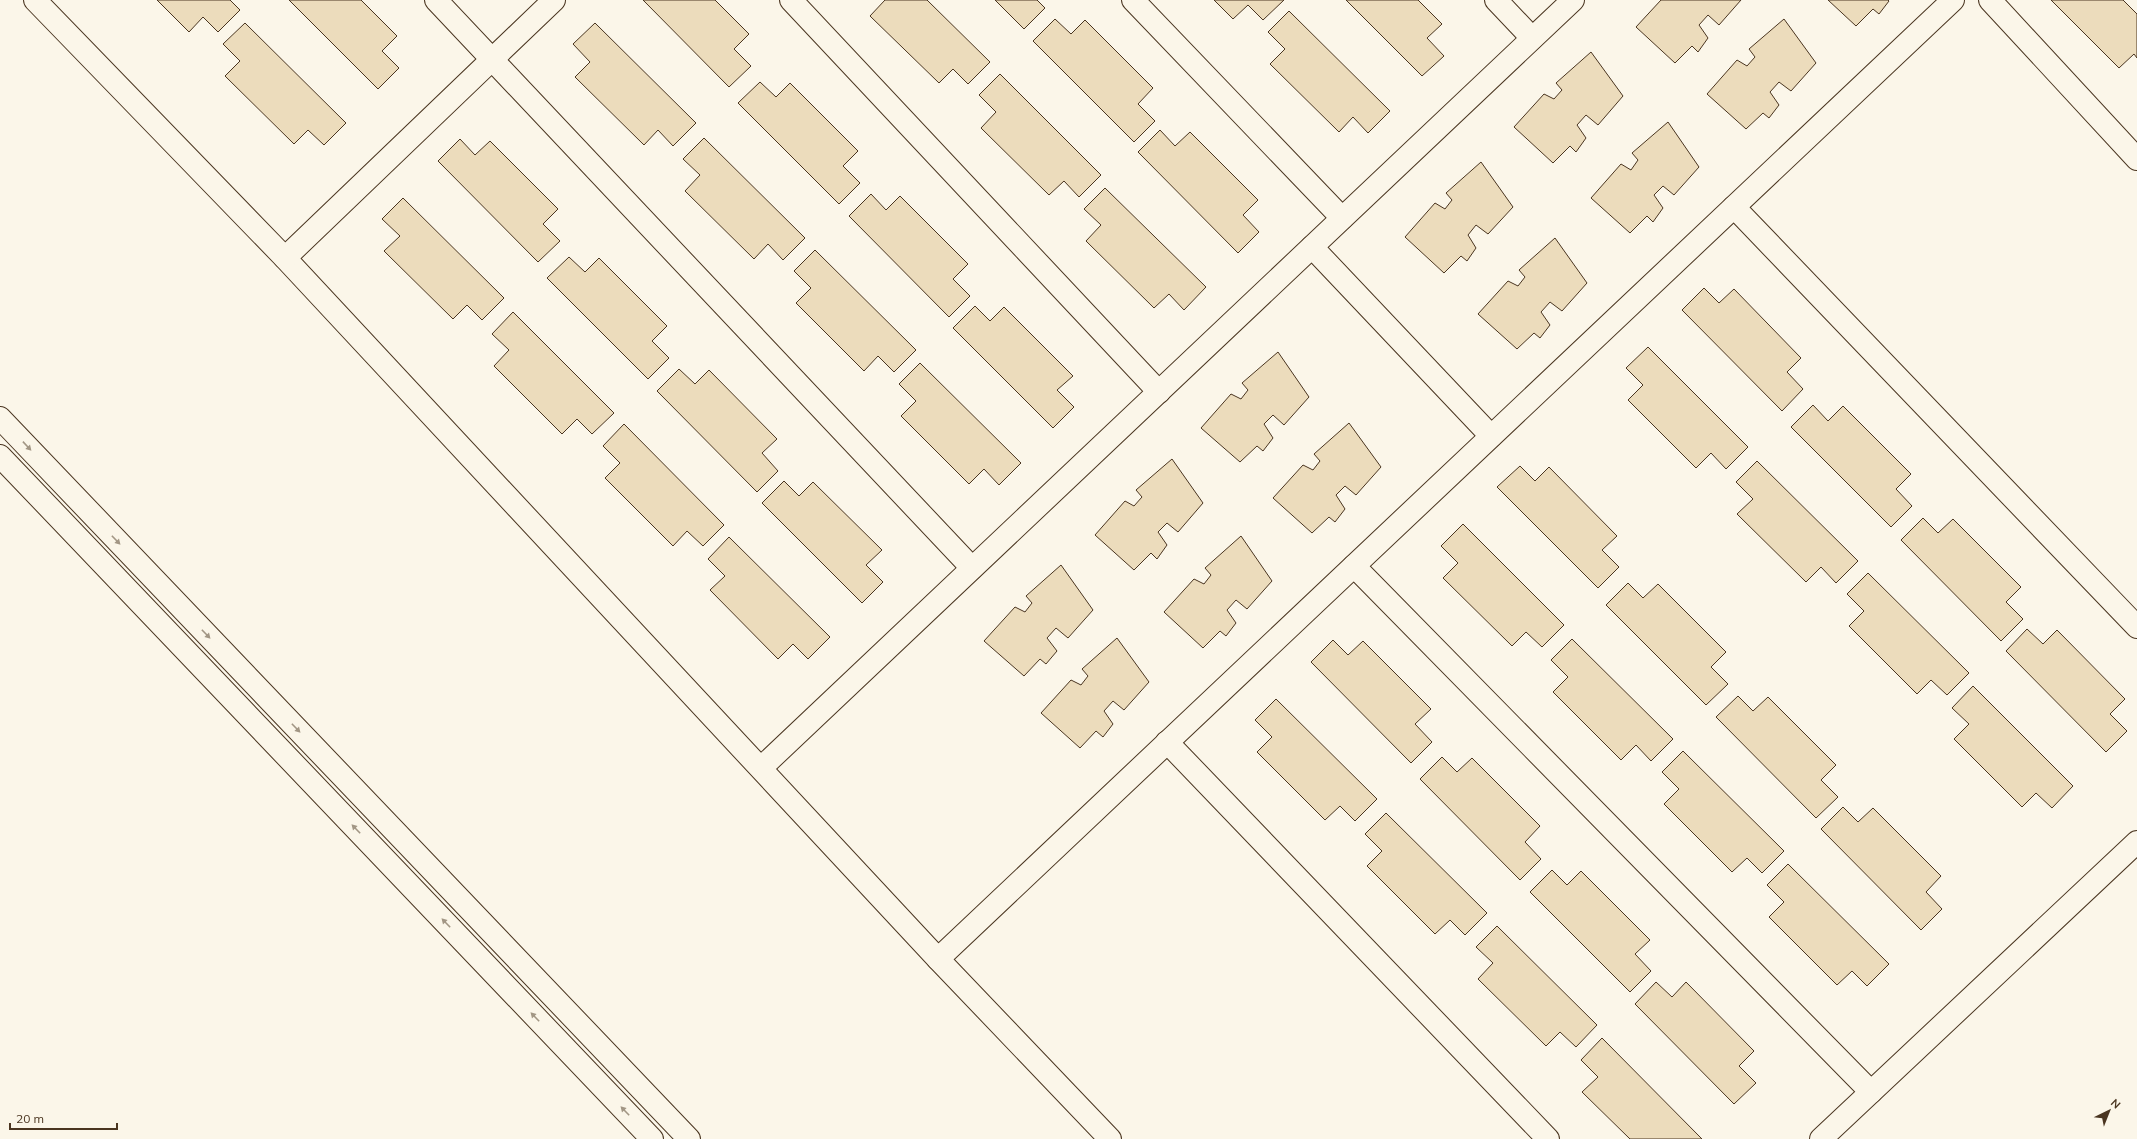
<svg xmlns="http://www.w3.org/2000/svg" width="2137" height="1139" font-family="Mulish,sans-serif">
<rect width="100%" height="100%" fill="#fbf6e9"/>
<g fill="#ecdcbc" stroke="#4a3520">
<path d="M157,0h73l10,10 -22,22 -15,-15 -14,15z"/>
<path d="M289,0h72l36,36 -15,15 17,17 -21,21z"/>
<path d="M643,0h72l34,34 -15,15 17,17 -22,21z"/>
<path d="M885,0h42l63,62 -22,22 -15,-15 -14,14 -69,-67z"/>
<path d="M995,0h42l8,8 -21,21z"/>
<path d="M1214,0h70l-21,20 -15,-15 -15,14z"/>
<path d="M1346,0h72l24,24 -15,14 17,18 -22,20z"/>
<path d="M1661,0h80l-22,25 -11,-10 -9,10 9,13 -10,14 -6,-6 -17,17 -39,-36z"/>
<path d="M1828,0h60l1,1 -10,13 -6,-5 -17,17z"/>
<path d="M2051,0h72l14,14v44l-3,-4 -15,14z"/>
<path d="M1289,11l101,100 -22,22 -15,-16 -14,15 -69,-68 15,-15 -17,-17z"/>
<path d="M1055,19l16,15 14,-14 68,68 -15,16 17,17 -21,21 -101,-101z"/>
<path d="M1784,19l32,44 -25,28 -12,-9 -9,10 9,13 -10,13 -6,-5 -17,16 -39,-35 30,-34 10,6 8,-9 -6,-8z"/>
<path d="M245,23l101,100 -22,22 -16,-15 -14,14 -69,-68 15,-15 -17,-17z"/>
<path d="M595,23l101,100 -23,23 -15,-16 -14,15 -69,-68 15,-15 -17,-18z"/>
<path d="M1591,52l32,44 -25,29 -12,-10 -9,10 9,13 -10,14 -6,-6 -17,17 -39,-36 30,-33 10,5 8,-9 -6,-7z"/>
<path d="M1000,74l101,101 -22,22 -15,-16 -15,14 -68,-67 15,-16 -17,-17z"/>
<path d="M760,82l16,15 14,-14 68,68 -15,15 17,17 -21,21 -101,-101z"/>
<path d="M1668,122l31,45 -25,28 -11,-9 -9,9 9,13 -10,14 -6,-6 -17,17 -39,-35 30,-34 10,6 7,-10 -6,-7z"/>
<path d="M1160,130l15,16 15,-14 68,68 -15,15 16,17 -21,21 -100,-101z"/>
<path d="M704,138l101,100 -22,22 -15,-16 -14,15 -69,-68 15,-16 -17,-16z"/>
<path d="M460,139l15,16 15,-14 68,68 -15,15 17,17 -22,21 -100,-101z"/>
<path d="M1481,162l32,45 -25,27 -12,-9 -8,10 8,13 -9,13 -6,-5 -17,17 -39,-36 30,-34 10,6 7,-9 -6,-7z"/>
<path d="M1105,188l101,99 -22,23 -15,-16 -15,14 -68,-67 15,-16 -17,-16z"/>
<path d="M871,194l15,16 14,-14 68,68 -15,15 17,17 -21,21 -100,-101z"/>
<path d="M403,198l101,100 -22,22 -15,-15 -14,14 -69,-68 16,-15 -18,-17z"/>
<path d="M1555,238l32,45 -25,28 -12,-9 -9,10 9,13 -10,13 -6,-5 -17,16 -39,-35 30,-33 10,5 7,-9 -6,-7z"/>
<path d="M815,250l101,100 -22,22 -16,-16 -14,15 -68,-68 15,-15 -17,-17z"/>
<path d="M569,257l16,15 14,-14 68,68 -15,15 17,17 -21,21 -101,-101z"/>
<path d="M1704,288l15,15 15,-14 67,69 -14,14 16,17 -21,22 -100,-101z"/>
<path d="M975,306l15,15 14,-14 69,69 -16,14 17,17 -21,21 -100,-100z"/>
<path d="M513,312l101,101 -22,21 -15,-15 -15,15 -68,-68 15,-16 -17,-16z"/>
<path d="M1648,347l100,100 -22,22 -15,-16 -15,15 -68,-68 15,-15 -17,-17z"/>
<path d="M1278,352l31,45 -25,28 -11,-10 -9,9 9,14 -10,13 -6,-5 -17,16 -39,-34 30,-34 10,5 7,-9 -6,-7z"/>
<path d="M920,363l101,100 -22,22 -15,-16 -15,15 -68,-68 15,-15 -17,-17z"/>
<path d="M679,369l16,15 14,-14 68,69 -15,14 16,18 -21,21 -100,-101z"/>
<path d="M1813,405l15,16 15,-15 68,68 -15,15 16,17 -21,21 -100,-100z"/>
<path d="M1349,423l32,44 -25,28 -11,-9 -9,9 9,14 -10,13 -6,-5 -17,16 -39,-35 30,-33 10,5 7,-9 -6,-7z"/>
<path d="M624,424l100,101 -21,21 -16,-15 -14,15 -68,-68 15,-15 -17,-17z"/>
<path d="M1172,459l31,44 -25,29 -11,-9 -9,9 9,13 -10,14 -6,-6 -17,17 -39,-35 30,-34 9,5 8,-9 -6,-7z"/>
<path d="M1757,461l101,100 -22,22 -15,-16 -15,15 -69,-68 16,-15 -17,-17z"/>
<path d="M1520,466l15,15 14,-14 68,69 -15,14 17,17 -21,21 -101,-101z"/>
<path d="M784,481l15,15 14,-14 69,68 -16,15 17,17 -21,21 -100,-100z"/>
<path d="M1923,518l15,15 15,-14 68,68 -15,15 17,17 -22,22 -100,-101z"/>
<path d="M1463,524l101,101 -22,22 -16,-15 -14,14 -69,-68 15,-15 -17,-17z"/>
<path d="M1241,536l31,45 -25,28 -11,-9 -9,10 9,13 -10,13 -6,-5 -17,17 -39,-36 30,-33 10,5 7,-9 -6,-7z"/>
<path d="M729,537l101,100 -22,22 -15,-15 -15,15 -68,-69 15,-14 -17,-17z"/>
<path d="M1061,565l32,45 -25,28 -12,-10 -9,10 10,13 -11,13 -6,-5 -16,17 -40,-35 31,-34 10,5 7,-9 -6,-7z"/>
<path d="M1868,573l101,100 -22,22 -16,-15 -14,14 -68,-68 15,-15 -17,-17z"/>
<path d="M1628,583l15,15 15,-14 68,68 -15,15 17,17 -22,21 -100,-100z"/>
<path d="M2027,629l16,15 14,-14 68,69 -15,15 17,17 -21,21 -100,-101z"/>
<path d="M1117,638l32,44 -25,28 -11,-9 -9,10 9,13 -10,13 -7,-6 -16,17 -39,-35 30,-33 10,5 7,-9 -6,-7z"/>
<path d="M1572,639l101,100 -22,22 -15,-16 -15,15 -68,-68 15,-15 -17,-17z"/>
<path d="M1333,640l15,15 15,-14 68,68 -16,15 17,18 -21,21 -100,-101z"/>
<path d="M1973,686l100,100 -21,22 -16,-15 -14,14 -68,-68 15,-15 -17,-16z"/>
<path d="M1738,696l15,15 15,-14 68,68 -15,15 17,17 -22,21 -100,-101z"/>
<path d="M1276,699l101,100 -22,22 -15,-15 -15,14 -68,-68 15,-15 -17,-17z"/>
<path d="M1683,751l101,100 -22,22 -15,-15 -15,14 -68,-68 15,-15 -17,-17z"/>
<path d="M1442,757l15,15 15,-14 68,68 -15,16 16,17 -21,21 -100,-101z"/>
<path d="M1843,807l15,15 15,-14 68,68 -15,16 16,17 -21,21 -100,-101z"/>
<path d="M1386,813l101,100 -22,22 -15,-15 -15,14 -68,-68 15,-15 -17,-17z"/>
<path d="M1788,864l101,100 -22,22 -15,-15 -15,14 -68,-68 15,-15 -17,-17z"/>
<path d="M1552,870l15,15 14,-14 69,69 -15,14 16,17 -21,21 -100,-100z"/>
<path d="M1497,926l100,99 -21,22 -16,-15 -14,14 -68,-67 15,-16 -17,-16z"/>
<path d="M1656,982l16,15 14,-15 68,69 -15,15 17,17 -22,21 -99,-100z"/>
<path d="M1602,1038l100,101h-72l-48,-47 16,-15 -17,-17z"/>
</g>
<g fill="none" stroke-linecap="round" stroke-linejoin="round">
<defs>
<g id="minor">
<path d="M35,0l250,258 653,701 172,180"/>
<path d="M436,0l536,568"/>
<path d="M791,0l368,392"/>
<path d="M1133,0l209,218"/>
<path d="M1496,0l36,38"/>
<path d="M1990,0l147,159"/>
<path d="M1734,207l403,420"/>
<path d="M1312,247l179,189"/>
<path d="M285,258l269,-258"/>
<path d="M1354,566l517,526"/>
<path d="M1167,742l381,397"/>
<path d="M761,768l812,-768"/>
<path d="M938,959l1015,-959"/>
<path d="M1821,1139l316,-297"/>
</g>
<g id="tertiary">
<path d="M0,418l689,721"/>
<path d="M0,456l652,683"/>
</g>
</defs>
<use href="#minor" stroke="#4a3520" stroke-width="24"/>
<use href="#tertiary" stroke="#4a3520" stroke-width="24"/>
<use href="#minor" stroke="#fbf6e9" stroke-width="22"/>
<use href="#tertiary" stroke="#fbf6e9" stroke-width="22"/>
</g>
<defs><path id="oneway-solid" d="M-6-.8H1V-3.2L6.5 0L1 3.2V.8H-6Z"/></defs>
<g fill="#a29684">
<use href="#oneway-solid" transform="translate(27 446) rotate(47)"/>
<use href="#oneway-solid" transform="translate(116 540) rotate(46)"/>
<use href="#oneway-solid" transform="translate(206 634) rotate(46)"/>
<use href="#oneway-solid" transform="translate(296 728) rotate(46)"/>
<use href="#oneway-solid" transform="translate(356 829) rotate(-134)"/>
<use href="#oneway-solid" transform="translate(446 923) rotate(-134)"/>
<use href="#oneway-solid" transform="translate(535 1017) rotate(-134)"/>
<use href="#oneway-solid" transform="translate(625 1111) rotate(-134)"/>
</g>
<g transform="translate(2109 1111) rotate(43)" stroke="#fbf6e9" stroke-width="3" paint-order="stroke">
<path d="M0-3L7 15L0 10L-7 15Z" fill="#4a3520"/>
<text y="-6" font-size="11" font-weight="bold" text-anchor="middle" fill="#4a3520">N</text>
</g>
<path d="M10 1123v6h107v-6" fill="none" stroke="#4a3520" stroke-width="2"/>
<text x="16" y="1123" font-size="12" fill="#4a3520" stroke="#fbf6e9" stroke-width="3" paint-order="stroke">20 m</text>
</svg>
